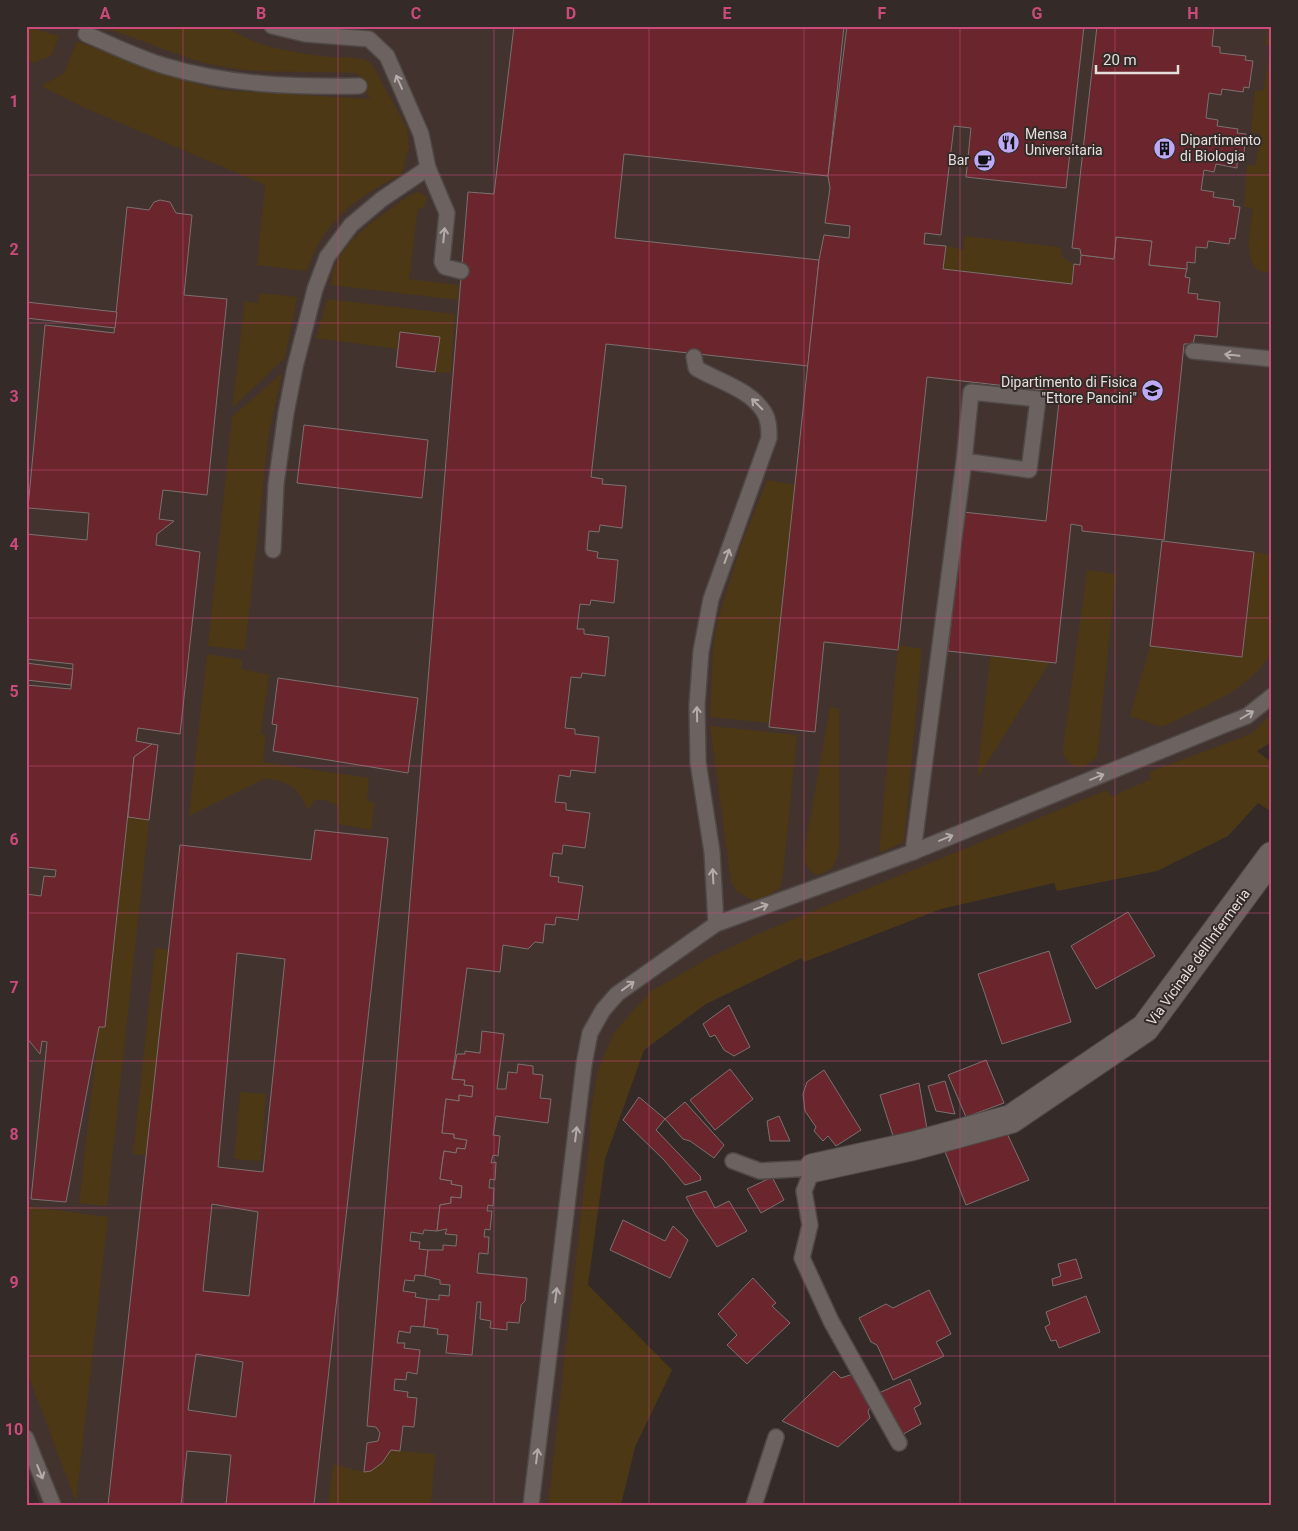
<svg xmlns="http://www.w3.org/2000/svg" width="1298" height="1531" font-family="Roboto,sans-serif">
<rect width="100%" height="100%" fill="#342b29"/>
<path fill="#42332f" d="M26,26h1246v712l-306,119 -266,144 -59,45 -42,114 -40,345h-519l-14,-36z"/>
<g fill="#4c3815">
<path d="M26,26l33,10 -8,20 -17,7 -8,-4z"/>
<path d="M97,26h129c30,22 67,26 104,31 12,1 33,-1 41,6l36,65 2,19 -7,27c-45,23 -80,48 -95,97l-50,-6 8,-80 -182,-78 -42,-21 23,-13 13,-32 91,35 51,14 151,9 -13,-26c-43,-2 -91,1 -133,-6 -44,-8 -84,-30 -127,-41z"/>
<path d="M1262,26h10v246c-34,3 -21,-45 -19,-64l-9,-1 3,-42h9l4,-31 -9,-2 4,-41 9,-1 6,-44 -5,-2 3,-14 -6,-1z"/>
<path d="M419,192l8,6 -2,7 -3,3 -4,1 -9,70 50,6 -1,15 -127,-15c0,-34 36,-60 61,-77 8,-6 17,-14 27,-16z"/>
<path d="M965,236l95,11 3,11 11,6 -2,20 -129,-15 3,-23 18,4z"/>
<path d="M260,293l37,4 -12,61 -53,50 13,-107 13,2z"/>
<path d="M328,299l127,15 -4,59 -16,-1 4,-35 -39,-5 -2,17 -82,-11 10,-35z"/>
<path d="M282,373l-14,65 -23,212 -37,-4 24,-229z"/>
<path d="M767,480l29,5 -26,238 -60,-6 3,-69 5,-29 23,-74z"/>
<path d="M1254,552l18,3v96c-21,40 -72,57 -110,76l-32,-11 20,-70 92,11z"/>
<path d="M1087,570l29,4 -19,183 -14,10 -11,-2 -9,-10v-7z"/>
<path d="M898,645l24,4 -18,193 -25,11z"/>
<path d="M207,654l35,6v9l27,6 -8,58 5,2 -3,27 106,16 -2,23 8,1 -4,28 -32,-6 -1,-18 -12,-6h-11l-7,10c-9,-21 -20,-31 -44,-31l-75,37z"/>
<path d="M990,656l60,6 -73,117z"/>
<path d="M830,707l9,1v141c-4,16 -6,23 -23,26 -9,-6 -12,-11 -12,-22z"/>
<path d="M1272,714v30l-2,-1 -13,8 15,12v49l-14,-9 -30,33 -71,35 -100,20 -3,-8 -113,26 -137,53 -3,-4 -95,46 -62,46 -39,109 -17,126 84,85 -37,77 -14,58h-73l41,-360 1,-29 8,-46 16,-37 36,-41 59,-34 49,-24 349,-144 4,7 40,-18 -2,-7 102,-38z"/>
<path d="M710,726l87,9 -14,140 -3,13 -15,10 -13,2 -15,-9 -6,-9z"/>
<path d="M128,817l21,3 -42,386 -28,-3 20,-176h6z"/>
<path d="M155,948l17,2 -21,206 -18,-2z"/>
<path d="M240,1092l26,2 -5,67 -27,-2z"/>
<path d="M26,1206l82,11 -32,285 -50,-133z"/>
<path d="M391,1450l44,4 -4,51h-103l5,-41c31,8 38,15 58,-14z"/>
</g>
<g fill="#6a262c" stroke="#7b7070" fill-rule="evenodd">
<path d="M514,26h330l-16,150 -204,-22 -9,84 204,22 -11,106 -202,-22 -15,133 12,2 -1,5 24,2 -4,42 -22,-3 -1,7 -10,-1 -2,19 11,2 -1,6 21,2 -4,43 -23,-3 -1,5 -10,-1 -3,25h7v5l25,3 -4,39 -23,-3 -1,5 -10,-1 -6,51 10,1v5l24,3 -4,36 -24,-3 -1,7 -11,-2 -4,27 11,1v7l24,3 -5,35 -22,-3 -1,9 -9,-1 -3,23 9,1 -1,5 25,4 -5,34 -22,-3 -1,8 -10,-1 -2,19 -8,-1 -7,7 -25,-4 -3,27 -33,-4 -15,111 13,1 -1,5 9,1 -1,11 -13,-2v6l-13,-2 -4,34 12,1v4l13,2 -2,9 -8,-1 -1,5 -12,-2 -4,28 12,2 -1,3 11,2 -1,12 -10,-1v6l-11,2 -3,26 -13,-1 -1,4 -12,-2 -1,9 10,1 -1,7 9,1 -3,26 -10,-1 -1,6 -9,-1 -2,11 13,2 -1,4 12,2 -3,28 -13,-1 -1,7 -11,-2 -2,12h8l-1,5 16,2 -3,24 -10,-2 -1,8 -11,-1 -1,11 14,2 -1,5 10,1 -3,29 -11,-1 -3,25 -9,-1 -9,13 -11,8 -7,1 3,-29 11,-2 2,-8 -4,-6 -9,-1 101,-1234 26,2z"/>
<path d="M847,26h237l-18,162 -100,-11 5,-49 -17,-2 -13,109 -16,-2 -1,11 22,2 -3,23 129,15 2,-20 6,1 1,-10 33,4 2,-22 36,4 -3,24 38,4 -2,8 5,1 -2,15 10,1 -1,5 23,3 -3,35 -22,-2 -2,9h-9l-20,196 -82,-9v-5l-11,-2 -15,139 -108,-12 15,-139 83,9 14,-129 -133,-15 -29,273 -74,-8 -9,90 -46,-5 50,-467 5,-25 25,3 1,-12 -25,-3 5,-35 -2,-12z"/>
<path d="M1097,26h117l-2,20 8,1v6l26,3 -1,4 8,1 -4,27 -5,-1 -1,5 -21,-3 -1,6 -12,-2 -3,25 12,2 -1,6 21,3 -1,4 9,1 -3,28h-6v6l-21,-4 -2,8 -10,-2 -3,20 13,2 -1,5 21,3 -1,6 7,1 -5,32 -5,-1 -1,6 -21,-3 -1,7 -11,-1 -1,16 -8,-1v7l-38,-4 3,-24 -36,-4 -2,22 -33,-4 -1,-6 -8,-1z"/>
<path d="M160,200l10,2 6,11 16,2 -8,80 43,4 -20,196 -44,-5 -4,29 15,2 -17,13 -1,11 44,7 -20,182 -42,-6 -2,13 16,3 -18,13 -29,270h-6l-33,175 -35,-3 16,-157 -5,-1 -2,13 -14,-17v-143l15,2 3,-20 11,1 1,-7 -30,-3v-182l45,4 2,-25 -47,-5v-125l61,6 2,-27 -61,-5 17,-183 69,8 13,-126 22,3 5,-8z"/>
<path d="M26,302l91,10 -2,16 -89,-10z"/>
<path d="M400,332l40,5 -5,35 -39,-5z"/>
<path d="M304,425l124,15 -6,58 -125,-15z"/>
<path d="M1162,541l92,11 -12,105 -92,-11z"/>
<path d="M26,663l47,6 -2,16 -45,-5z"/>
<path d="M278,678l140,20 -10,75 -135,-22 4,-26 -5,-1z"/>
<path d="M152,744l6,1 -9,75 -21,-3 6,-60z"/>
<path d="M315,830l73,8 -74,667h-88l5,-50 -44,-4 -6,54h-73l72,-660 131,15zM237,953l48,6 -22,213 -45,-5zM212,1204l46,8 -9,84 -46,-5zM196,1354l47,8 -7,55 -48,-7z"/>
<path d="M1128,912l27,44 -59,33 -25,-43z"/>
<path d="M1049,951l22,71 -69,22 -24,-70z"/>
<path d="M729,1005l21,42 -16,9 -10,-6 -9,-15 -5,2 -7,-13z"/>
<path d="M482,1031l22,3 -7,55h9l2,-17 9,1 1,-9 15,2v8l10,1 -3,23 11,1 -3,24 -52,-7 -3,19 7,1 -2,20 -5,-1 -2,8 5,-1 -1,18 -5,-1 -1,9h5l-1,18 -5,-1 -1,6h5l-2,19 -5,-1 -1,8h5l-1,17 -9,-1 -2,20 50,5 -2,23 -4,4 -2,18 -12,-1v8l-17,-2 1,-7 -11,-2 1,-17h-4l-5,53 -26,-2 2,-18 -11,-1 1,-5 -14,-2 3,-28 12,1v-5l10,1 1,-11 -10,-1v-4l-15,-4 3,-26h15v-5l13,1 1,-11 -12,-1 2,-5 -10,2 3,-26 11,-2v-6l10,1 1,-12 -11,-2 1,-3 -12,-2 4,-28 12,2 1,-5 8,1 2,-9 -13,-2v-4l-12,-1 4,-34 13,2v-6l13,2 1,-11 -9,-1 1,-5 -13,-1 5,-25h8v-3l15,2z"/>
<path d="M986,1060l18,43 -38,14 -18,-42z"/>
<path d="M730,1069l23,30 -38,31 -25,-30z"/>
<path d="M824,1070l37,60 -25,16 -8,-10 -5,5 -9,-10 2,-4 -11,-16 -2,-17 4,-12z"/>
<path d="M945,1081l10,33 -19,-3 -8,-25z"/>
<path d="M919,1083l8,46 -33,10 -14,-44z"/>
<path d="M639,1097l26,22 -9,11 44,46 1,4 -16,5 -21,-25 -41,-40z"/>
<path d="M685,1102l39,43 -10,13 -24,-17 -7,-2 -18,-20z"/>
<path d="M779,1116l11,25h-20l-3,-20z"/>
<path d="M1004,1127l25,53 -63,25 -22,-56z"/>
<path d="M772,1177l12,23 -23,13 -14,-24z"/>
<path d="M706,1191l9,17 14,-7 18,30 -30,16 -22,-33 -9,-17z"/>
<path d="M623,1220l42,21 8,-15 15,14 -18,38 -60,-28z"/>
<path d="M1076,1259l6,19 -29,8 -1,-7 9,-3 -3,-12z"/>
<path d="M753,1278l23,25 -4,3 18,17 -43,41 -20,-19 10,-10 -19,-21z"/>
<path d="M929,1290l22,44 -15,8 8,14 -51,24 -16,-35 -6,-3 -12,-24 27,-14 7,4z"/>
<path d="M1086,1296l14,36 -41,16 -3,-8 -5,1 -6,-14 5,-3 -4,-12z"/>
<path d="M834,1371l7,7 12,-4 19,30 -4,7 2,7 -32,29 -56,-26z"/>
<path d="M910,1379l11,25 -7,4 7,16 -21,12 -21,-43z"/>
</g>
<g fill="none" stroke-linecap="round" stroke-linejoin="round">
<defs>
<g id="service">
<path d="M272,26l33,8 64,5 18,17 34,78 7,34 19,45 -5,49 3,5 16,4"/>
<path d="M86,34c26,11 52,24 79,32 63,19 128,21 194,20"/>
<path d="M1193,351l79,8"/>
<path d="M694,357l2,11c21,13 54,21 68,44 5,8 5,17 5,26l-58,161 -10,52 -4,54 1,57 14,90 4,72"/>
<path d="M273,550l3,-66 10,-71 9,-46 20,-78 12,-32 24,-32 31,-26 46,-31"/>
<path d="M913,852l51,-391 7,-69 67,7 -9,71 -65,-9"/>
<path d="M733,1161l27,10 53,-3 -9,23 6,34 -8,33 29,63 68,122"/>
<path d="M26,1438l27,67"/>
<path d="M531,1505l53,-441 6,-31 13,-23 14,-16 99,-70 197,-72 311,-127 23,-9 25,-20"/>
<path d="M754,1505l22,-68"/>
</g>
<path id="minor" d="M813,1168l100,-22 98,-27 134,-91 127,-172"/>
</defs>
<use href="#service" stroke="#4f4946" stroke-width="18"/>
<use href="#minor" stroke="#4f4946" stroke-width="30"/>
<use href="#service" stroke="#6c625f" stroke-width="15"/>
<use href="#minor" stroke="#6c625f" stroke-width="28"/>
</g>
<defs><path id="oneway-shaft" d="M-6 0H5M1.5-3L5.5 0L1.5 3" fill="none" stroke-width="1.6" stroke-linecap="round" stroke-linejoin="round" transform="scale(1.25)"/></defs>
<g stroke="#b4acaa">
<use href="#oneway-shaft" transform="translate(399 82) rotate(-114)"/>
<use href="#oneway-shaft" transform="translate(444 235) rotate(-84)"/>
<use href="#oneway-shaft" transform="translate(1232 355) rotate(-174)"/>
<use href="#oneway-shaft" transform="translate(757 404) rotate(-135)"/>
<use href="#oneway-shaft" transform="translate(727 556) rotate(-70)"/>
<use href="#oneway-shaft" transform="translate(697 714) rotate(-91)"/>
<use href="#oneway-shaft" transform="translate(1247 715) rotate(-30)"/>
<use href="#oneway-shaft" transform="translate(1097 777) rotate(-22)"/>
<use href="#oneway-shaft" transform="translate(946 838) rotate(-22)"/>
<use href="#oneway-shaft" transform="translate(713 876) rotate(-93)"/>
<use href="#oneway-shaft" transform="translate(761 907) rotate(-20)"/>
<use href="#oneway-shaft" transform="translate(628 986) rotate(-36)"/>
<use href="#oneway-shaft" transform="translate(576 1134) rotate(-83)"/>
<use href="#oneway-shaft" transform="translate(556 1295) rotate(-83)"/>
<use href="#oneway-shaft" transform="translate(537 1456) rotate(-83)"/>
<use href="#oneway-shaft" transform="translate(40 1472) rotate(68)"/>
</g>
<path fill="none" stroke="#ca4a7b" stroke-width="1" stroke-opacity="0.55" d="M183,26v1479M338,26v1479M494,26v1479M649,26v1479M804,26v1479M960,26v1479M1115,26v1479M26,175h1246M26,323h1246M26,470h1246M26,618h1246M26,766h1246M26,913h1246M26,1061h1246M26,1208h1246M26,1356h1246"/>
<defs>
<symbol id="restaurant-disc" viewBox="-11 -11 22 22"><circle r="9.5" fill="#bda9f5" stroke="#342b29"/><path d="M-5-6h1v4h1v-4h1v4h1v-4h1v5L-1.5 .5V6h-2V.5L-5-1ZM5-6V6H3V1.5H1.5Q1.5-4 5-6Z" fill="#111"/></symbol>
<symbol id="building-disc" viewBox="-11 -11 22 22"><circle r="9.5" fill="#bda9f5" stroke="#342b29"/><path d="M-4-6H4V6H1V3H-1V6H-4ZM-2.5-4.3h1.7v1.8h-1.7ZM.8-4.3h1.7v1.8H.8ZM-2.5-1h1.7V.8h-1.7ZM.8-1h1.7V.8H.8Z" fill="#111"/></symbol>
<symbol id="cafe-disc" viewBox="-11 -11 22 22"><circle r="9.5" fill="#bda9f5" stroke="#342b29"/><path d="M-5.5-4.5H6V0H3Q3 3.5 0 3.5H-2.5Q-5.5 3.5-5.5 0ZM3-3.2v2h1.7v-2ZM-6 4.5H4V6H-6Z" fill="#111"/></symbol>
<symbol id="university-disc" viewBox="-11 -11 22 22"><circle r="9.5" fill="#bda9f5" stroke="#342b29"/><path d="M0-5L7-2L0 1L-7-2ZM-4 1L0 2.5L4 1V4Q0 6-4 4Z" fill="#111"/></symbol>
</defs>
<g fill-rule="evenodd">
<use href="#restaurant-disc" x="996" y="130" width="25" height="25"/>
<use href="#building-disc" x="1152" y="136" width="25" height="25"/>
<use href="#cafe-disc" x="972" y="148" width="25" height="25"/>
<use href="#university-disc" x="1140" y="378" width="25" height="25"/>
</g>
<g text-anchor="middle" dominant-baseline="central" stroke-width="4" stroke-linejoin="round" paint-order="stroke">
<g font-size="14" fill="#e4dedc" stroke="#342b29" text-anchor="start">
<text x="1025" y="134">Mensa<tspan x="1025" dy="16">Universitaria</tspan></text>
<text x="1180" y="140">Dipartimento<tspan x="1180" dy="16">di Biologia</tspan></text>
<text x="969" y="160" text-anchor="end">Bar</text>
<text x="1137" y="382" text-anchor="end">Dipartimento di Fisica<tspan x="1137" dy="16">"Ettore Pancini"</tspan></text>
</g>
<g font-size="14" fill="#e4dedc" stroke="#342b29">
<text transform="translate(1198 957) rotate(-54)">Via Vicinale dell'Infermeria</text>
</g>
</g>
<rect width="1298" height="1531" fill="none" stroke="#342b29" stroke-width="55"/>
<path d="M1096 65v8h82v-8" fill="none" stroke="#e4dedc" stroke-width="2.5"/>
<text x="1103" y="65" font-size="15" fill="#e4dedc" stroke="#342b29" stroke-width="4" paint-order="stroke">20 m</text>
<rect x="28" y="28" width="1242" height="1476" fill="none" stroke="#ca4a7b" stroke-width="2"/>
<g font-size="16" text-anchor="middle" font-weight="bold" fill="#ca4a7b">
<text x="105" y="19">A</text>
<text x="261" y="19">B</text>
<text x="416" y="19">C</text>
<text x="571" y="19">D</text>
<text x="727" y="19">E</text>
<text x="882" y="19">F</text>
<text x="1037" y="19">G</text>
<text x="1193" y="19">H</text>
<text x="14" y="107">1</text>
<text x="14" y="255">2</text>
<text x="14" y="402">3</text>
<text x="14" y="550">4</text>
<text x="14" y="697">5</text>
<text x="14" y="845">6</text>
<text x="14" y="993">7</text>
<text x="14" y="1140">8</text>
<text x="14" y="1288">9</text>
<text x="14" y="1435">10</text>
</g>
</svg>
